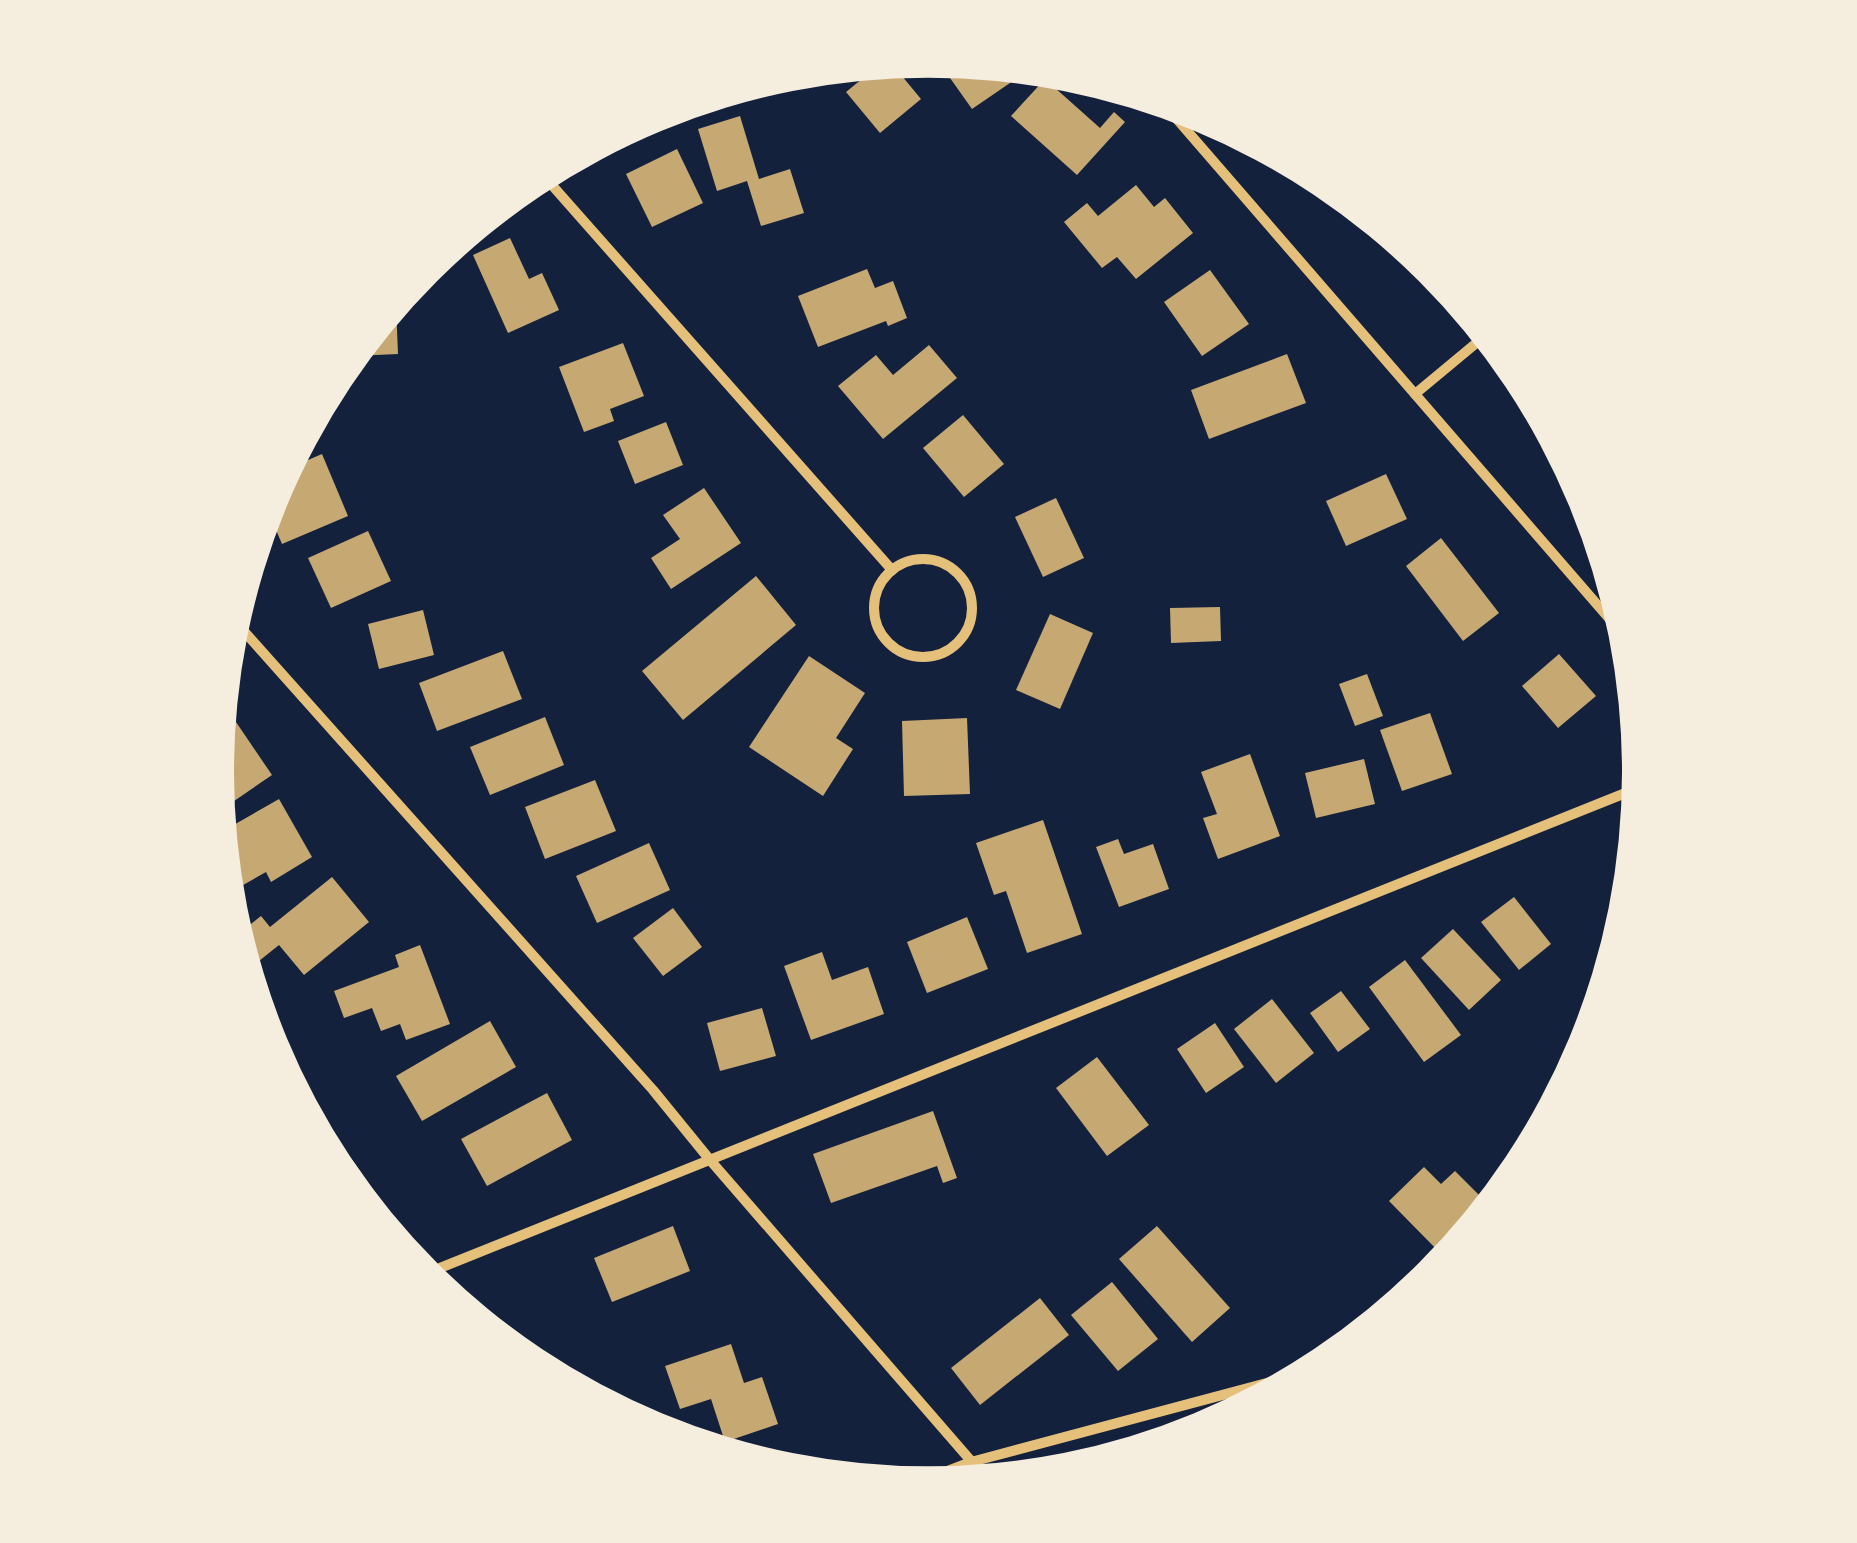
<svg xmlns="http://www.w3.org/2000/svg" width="1857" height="1543" font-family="Lato,sans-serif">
<rect width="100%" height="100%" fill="#14213d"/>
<g fill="#c6a872">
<path d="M938,61l23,2 68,7 -57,39z"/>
<path d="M892,64l29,35 -41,34 -34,-41 33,-27z"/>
<path d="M1045,79l55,49 14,-16 11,10 -48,53 -66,-59z"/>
<path d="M740,116l19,63 31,-10 14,44 -43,13 -14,-45 -30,10 -19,-62z"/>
<path d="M677,149l26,54 -51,24 -26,-53z"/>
<path d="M1136,185l18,22 11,-9 28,35 -57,46 -19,-22 -15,11 -38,-46 23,-19 11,13z"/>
<path d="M1389,233l43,36 5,6 -11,10 -40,-50z"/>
<path d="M510,238l19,41 13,-6 17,37 -51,23 -35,-78z"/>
<path d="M867,269l8,19 18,-7 14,37 -19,8 -2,-5 -68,26 -20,-51z"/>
<path d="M1210,270l39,54 -47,32 -38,-54z"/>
<path d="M396,304l2,50 -45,2z"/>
<path d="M623,343l21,53 -34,13 4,12 -30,11 -25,-65z"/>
<path d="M929,345l28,33 -74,61 -45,-53 38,-31 17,20z"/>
<path d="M1287,354l19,49 -97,36 -18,-49z"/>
<path d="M963,415l41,49 -40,33 -41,-49z"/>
<path d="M666,422l17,43 -48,19 -17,-43z"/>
<path d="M322,454l26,62 -66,28 -14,-33 3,-12 16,-30z"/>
<path d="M1386,474l21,45 -61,27 -20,-45z"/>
<path d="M704,488l37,55 -70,46 -20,-31 29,-19 -17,-24z"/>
<path d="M1056,498l28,60 -41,19 -28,-60z"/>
<path d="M368,531l23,50 -60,27 -23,-50z"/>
<path d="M1441,538l58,75 -36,28 -57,-75z"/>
<path d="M756,576l40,49 -113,95 -41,-49z"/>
<path d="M1220,607l1,34 -50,2 -1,-35z"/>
<path d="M423,610l11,45 -55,14 -11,-45z"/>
<path d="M1050,614l43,19 -33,76 -44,-19z"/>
<path d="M503,651l19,48 -85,32 -18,-48z"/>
<path d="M1559,654l37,42 -38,32 -36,-42z"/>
<path d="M809,656l56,37 -29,45 17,11 -30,47 -74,-49z"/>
<path d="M1367,674l16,42 -28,10 -16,-42z"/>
<path d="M1430,713l22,61 -50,17 -22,-61z"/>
<path d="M545,717l19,48 -74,30 -20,-48z"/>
<path d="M967,718l3,76 -66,2 -2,-75z"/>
<path d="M236,722l36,53 -51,35 -4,-39 4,-39z"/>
<path d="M1250,754l30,82 -62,23 -15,-41 14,-4 -16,-42z"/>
<path d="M1364,759l11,45 -59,14 -11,-45z"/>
<path d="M595,780l21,51 -71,28 -20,-52z"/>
<path d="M279,799l33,58 -41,25 -5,-10 -37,21 -6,-62z"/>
<path d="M1043,820l39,114 -55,19 -21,-62 -12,4 -18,-52z"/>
<path d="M1118,839l6,15 29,-10 16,45 -50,18 -23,-60z"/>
<path d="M649,843l21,47 -73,33 -21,-47z"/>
<path d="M332,877l37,45 -65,53 -25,-30 -30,24 -11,-35 23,-18 9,11z"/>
<path d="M1514,897l37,47 -32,26 -38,-48z"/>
<path d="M673,908l29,39 -39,29 -30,-38z"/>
<path d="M967,917l21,52 -61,24 -20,-51z"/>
<path d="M1453,929l48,51 -32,30 -48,-52z"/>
<path d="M420,945l30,79 -44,16 -6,-16 -19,7 -9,-23 -28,10 -10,-27 65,-24 -4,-12z"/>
<path d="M822,952l10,28 36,-13 16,47 -73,26 -27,-74z"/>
<path d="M1405,960l56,75 -37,27 -55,-75z"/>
<path d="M1341,991l29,38 -32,23 -28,-39z"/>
<path d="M1272,999l42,54 -38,30 -42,-54z"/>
<path d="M762,1008l14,48 -56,15 -13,-48z"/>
<path d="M490,1021l26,46 -94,54 -26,-45z"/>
<path d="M1215,1023l29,44 -38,26 -29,-44z"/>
<path d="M1097,1057l52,68 -42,31 -51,-68z"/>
<path d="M547,1093l25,47 -85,46 -26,-47z"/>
<path d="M933,1111l24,67 -14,5 -6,-17 -106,37 -18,-49z"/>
<path d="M331,1130l52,73 -10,7 -36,-44 -16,-29z"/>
<path d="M1424,1167l17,17 14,-13 34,34 -44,53 -56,-57z"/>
<path d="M673,1226l17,45 -78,31 -18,-44z"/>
<path d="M1157,1226l73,82 -38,34 -73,-83z"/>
<path d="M1112,1282l46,57 -40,32 -47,-56z"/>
<path d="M1040,1298l29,37 -89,70 -29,-37z"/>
<path d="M731,1344l13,39 18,-6 16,47 -53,18 -14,-43 -31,10 -15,-43z"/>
</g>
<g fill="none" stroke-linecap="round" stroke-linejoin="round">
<g stroke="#e5c07b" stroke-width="10">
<path d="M1163,103l464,536"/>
<path d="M543,175l349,395"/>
<path d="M1415,394l71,-59"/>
<circle cx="923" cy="608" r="49"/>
<path d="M234,620l419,470 57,70 275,317"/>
<path d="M425,1274l1213,-486"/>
<path d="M919,1482l52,-20 334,-89"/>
</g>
</g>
<path d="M0 0H1857V1543H0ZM234 772a694 694 0 1 1 1388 0a694 694 0 1 1-1388 0Z" fill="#f5edde" fill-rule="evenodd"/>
</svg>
